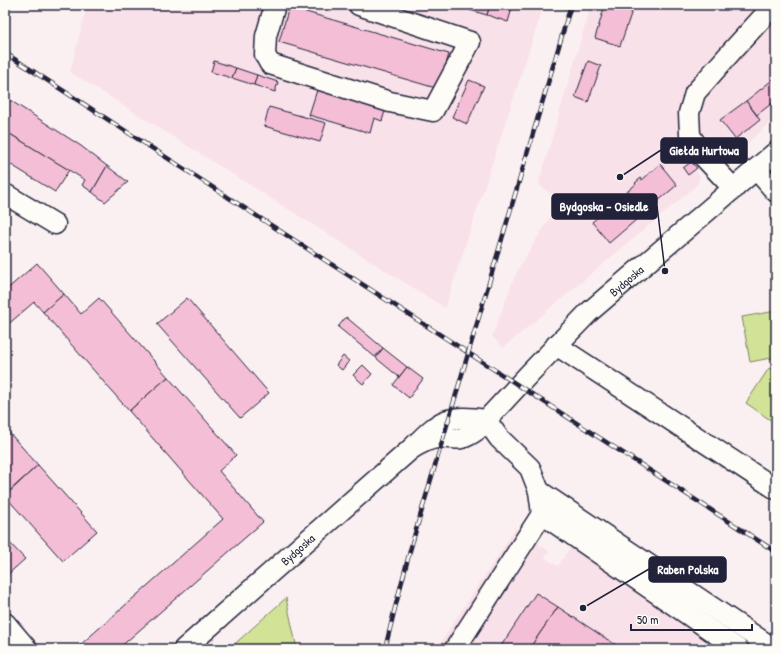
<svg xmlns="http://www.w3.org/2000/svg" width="781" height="654" font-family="'Patrick Hand',sans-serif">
<rect width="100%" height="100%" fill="#fbf0f1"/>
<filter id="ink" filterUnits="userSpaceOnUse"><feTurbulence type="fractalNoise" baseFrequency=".025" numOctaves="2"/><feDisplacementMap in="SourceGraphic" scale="8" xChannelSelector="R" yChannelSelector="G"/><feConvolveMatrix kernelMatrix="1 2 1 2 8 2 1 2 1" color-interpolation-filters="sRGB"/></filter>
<g filter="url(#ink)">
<g fill="#f9e1e9">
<path d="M87,5h457l-99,303 -375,-236z"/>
<path d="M591,5h185v111l-18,18 -25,21 -7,1 -9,-5 -21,18 4,9 -2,5 -3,4 -192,161 -11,-12 20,-53 6,-14 42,-68 -20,-15 -1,-4z"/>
<path d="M516,528l33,23 -4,7 13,8 18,-28 189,111h-329z"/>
</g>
<g fill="#d2e397" stroke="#7a8269">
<path d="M776,311v46l-26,5 -8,-45z"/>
<path d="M769,368l7,4v52l-30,-21z"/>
<path d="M286,598l11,51h-68z"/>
</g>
<g fill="#f5bed7" stroke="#22223b">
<path d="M452,5h38l-3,10z"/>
<path d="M490,5h23l-5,17 -21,-7z"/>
<path d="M605,5h29l-14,41 -25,-8z"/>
<path d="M289,7l160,47 -10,35 -160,-47z"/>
<path d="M214,61l22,7 -4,10 -21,-6z"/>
<path d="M588,61l13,5 -13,36 -13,-5z"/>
<path d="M236,68l21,7 -3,10 -22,-7z"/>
<path d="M257,75l21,7 -3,10 -21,-7z"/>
<path d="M776,77v23l-19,15 -11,-14z"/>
<path d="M469,80l15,6 -17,38 -15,-7z"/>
<path d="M317,90l68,21 -3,10 -8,-3 -4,15 -61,-18z"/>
<path d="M5,97l76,49 26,20 -15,26 -10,-7 3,-5 -80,-49z"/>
<path d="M746,101l14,19 -25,19 -15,-19z"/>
<path d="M269,107l57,16 -6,19 -56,-16z"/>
<path d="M5,131l64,39 -14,22 -50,-31z"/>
<path d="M691,162l6,6 -9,7 -5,-7z"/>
<path d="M660,164l17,21 -68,58 -17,-21 18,-15 -1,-1 5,-5 1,1 21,-18 -1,-1 6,-5 1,2z"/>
<path d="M107,166l21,16 -23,20 -13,-10z"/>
<path d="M776,213v13l-6,-7z"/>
<path d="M37,263l27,31 -21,18 -9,-10 -29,25v-36z"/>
<path d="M64,294l17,20 18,-16 69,79 -39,34 -86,-99z"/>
<path d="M187,298l82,95 -29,25 -83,-94z"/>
<path d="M346,317l37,31 -8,9 -37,-30z"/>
<path d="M383,348l24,19 -8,10 -23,-19z"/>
<path d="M343,356l6,5 -7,9 -6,-5z"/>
<path d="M363,365l9,9 -9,10 -10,-9z"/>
<path d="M407,367l16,12 -14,19 -16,-13z"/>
<path d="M168,377l68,78 -17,16 44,51 -145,127h-36l-3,-3 144,-127 -94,-108z"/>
<path d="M5,428l33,37 -33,30z"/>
<path d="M38,465l59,66 -34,30 -58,-65z"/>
<path d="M5,538l20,21 -19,17 -1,-1z"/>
<path d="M536,593l22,14 -29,42h-30z"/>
<path d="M558,607l64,42h-93z"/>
</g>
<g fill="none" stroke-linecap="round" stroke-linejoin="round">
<defs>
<g id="minor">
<path d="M275,5l-9,31 -1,19 5,9 120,38 43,9 37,-69 -111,-37"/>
<path d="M756,169l20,23"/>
<path d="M734,189l-32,-34 -12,-20 -1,-22 6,-20 36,-41 43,-47"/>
<path d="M5,194l50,30"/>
<path d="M556,345l220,144"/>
<path d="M486,420l13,18 31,30 9,23 3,23 196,135"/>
<path id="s1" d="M411,449c8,-5 16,-10 26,-11 20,-2 20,6 40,-8l52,-56 59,-61 188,-161"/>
<path d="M539,491l235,158"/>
<path d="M5,623l22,26"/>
<path id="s2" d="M184,649l227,-200c28,-27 33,-36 75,-29"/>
<path d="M455,649l87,-135"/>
</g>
</defs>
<use href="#minor" stroke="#22223b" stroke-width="23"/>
<use href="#minor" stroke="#fdfcf7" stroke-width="20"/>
<defs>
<g id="rail">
<path d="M5,53l771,499"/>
<path d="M385,649l10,-41 16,-61 160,-542"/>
</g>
</defs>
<use href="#rail" stroke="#22223b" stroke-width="4.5"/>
<use href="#rail" stroke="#fdfcf7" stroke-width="3" stroke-dasharray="9" stroke-linecap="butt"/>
</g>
</g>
<g text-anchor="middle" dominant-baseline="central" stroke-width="3" stroke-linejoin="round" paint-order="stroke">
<g font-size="12" fill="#22223b" stroke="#fdfcf7">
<text stroke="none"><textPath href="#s1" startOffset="282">Bydgoska</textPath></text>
<text stroke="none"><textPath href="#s2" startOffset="151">Bydgoska</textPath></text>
</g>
</g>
<path fill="none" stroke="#22223b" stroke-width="1.5" d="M620 177L661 150M665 271L657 206M583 608L649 569"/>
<g fill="#22223b" stroke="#fdfcf7" stroke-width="1.5">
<circle cx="620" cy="177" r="4"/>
<circle cx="665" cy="271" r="4"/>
<circle cx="583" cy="608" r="4"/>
</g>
<g fill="#22223b" stroke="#22223b" stroke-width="1.5">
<rect x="661" y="138" width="86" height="25" rx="4"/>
<rect x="552" y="194" width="105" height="25" rx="4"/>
<rect x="649" y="557" width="77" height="25" rx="4"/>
</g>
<g font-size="13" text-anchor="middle" font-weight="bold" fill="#fff">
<text x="704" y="155">Giełda Hurtowa</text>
<text x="604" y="211">Bydgoska - Osiedle</text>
<text x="688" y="574">Raben Polska</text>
</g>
<rect width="781" height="654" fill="none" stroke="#fdfcf7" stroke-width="20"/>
<rect x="10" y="10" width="761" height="634" fill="none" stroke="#22223b" stroke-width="1.5" filter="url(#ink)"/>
<path d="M631 624v6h121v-6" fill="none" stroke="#22223b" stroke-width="2"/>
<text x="637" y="624" font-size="12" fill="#22223b" stroke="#fdfcf7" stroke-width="3" paint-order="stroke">50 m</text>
</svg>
